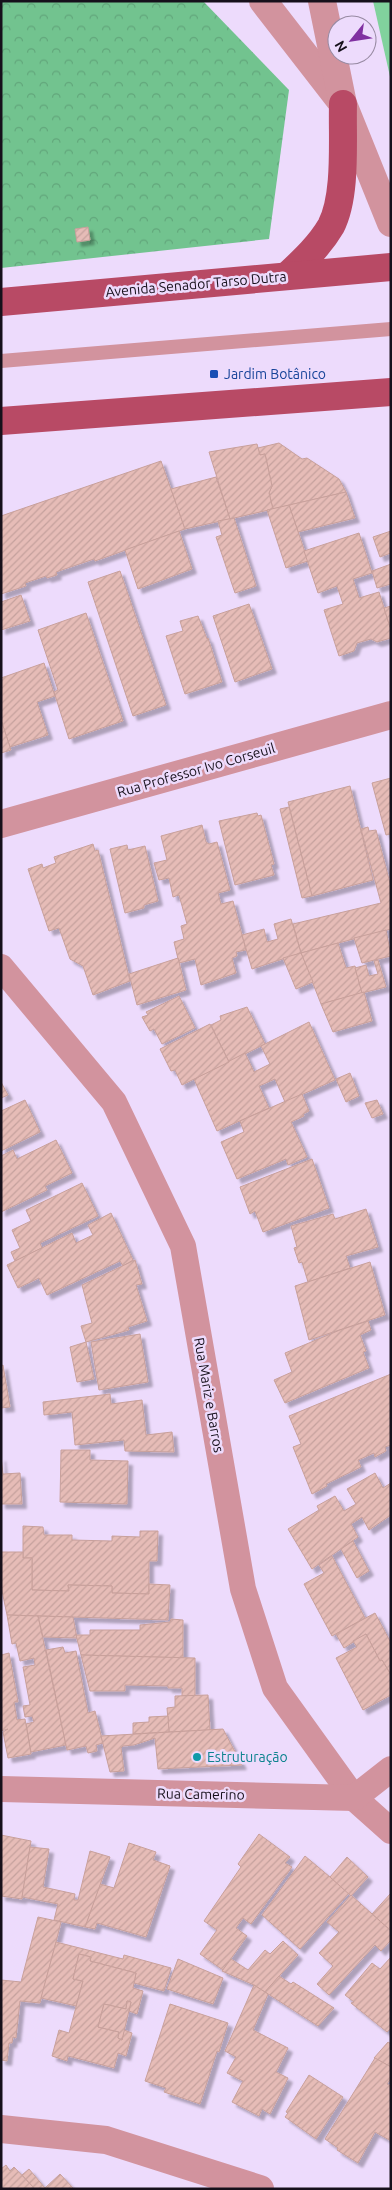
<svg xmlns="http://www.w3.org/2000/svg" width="392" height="2190" font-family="Ubuntu,sans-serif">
<defs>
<pattern id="forest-crowns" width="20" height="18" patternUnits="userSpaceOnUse" patternTransform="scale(1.25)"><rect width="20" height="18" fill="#72c38f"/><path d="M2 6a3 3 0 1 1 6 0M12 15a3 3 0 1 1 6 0" fill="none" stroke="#62a67b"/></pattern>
<pattern id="building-hatch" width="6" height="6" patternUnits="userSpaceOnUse" patternTransform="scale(1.25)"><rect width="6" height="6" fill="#e6bcb7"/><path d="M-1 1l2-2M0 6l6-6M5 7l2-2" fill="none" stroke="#c5a19d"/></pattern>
<filter id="shadow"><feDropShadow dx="4.5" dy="4.5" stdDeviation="1" flood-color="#0004"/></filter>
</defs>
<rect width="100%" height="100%" fill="#eddbfc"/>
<path fill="url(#forest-crowns)" d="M1,1h202l86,89 -20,149 -268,29z"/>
<path fill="#81d29d" d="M373,1h18v80z"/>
<g fill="url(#building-hatch)" stroke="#c8a09b" filter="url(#shadow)">
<path d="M88,227l2,13 -13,2 -2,-13z"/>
<path d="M279,443l23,16 5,-1 32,21 7,13 -73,17 -4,-16 3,-7 -7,-32 -5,1 -2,-7z"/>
<path d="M257,444l3,11 5,-1 7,32 -3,7 4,16 -43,10 -21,-67z"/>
<path d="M161,461l24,68 -90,32 -1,-2 -38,13 1,3 -10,3 -1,-2 -21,7 1,3 -25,8v-78z"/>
<path d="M216,477l14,42 -45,10 -14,-40z"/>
<path d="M346,492l9,26 -57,14 -9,-27z"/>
<path d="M289,505l19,56 -22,7 -19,-58z"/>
<path d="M234,518l22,68 -21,7 -19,-56 6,-2 -4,-14z"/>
<path d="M179,531l13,38 -54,20 -13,-39z"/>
<path d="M391,531v22l-11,4 -7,-20z"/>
<path d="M359,533l13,40 -19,6 6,19 20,-6 12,38v8l-14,4 -6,-3 -14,4 -3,8 -15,5 -15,-46 19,-6 -6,-18 -19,7 -14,-42z"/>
<path d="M391,564v20l-14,4 -5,-17z"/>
<path d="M120,571l46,134 -33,11 -45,-134z"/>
<path d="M21,595l9,26 -29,9v-28z"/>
<path d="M249,604l23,65 -37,13 -22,-66z"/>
<path d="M391,606v21h-1l-6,-19z"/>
<path d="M86,613l37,108 -54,18 -15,-47 4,-2 -20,-60z"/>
<path d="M198,616l9,23 1,-1 14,44 -37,12 -19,-58 17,-5 -3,-10z"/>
<path d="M44,663l11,33 -18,6 11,33 -38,12 -9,-27v-42z"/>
<path d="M1,720l10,30 -10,3z"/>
<path d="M391,778v56l-5,1 -14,-52z"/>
<path d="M350,786l23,94 -61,16 -24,-94z"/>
<path d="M289,807l23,89 -10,2 -22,-89z"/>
<path d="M257,813l1,3 3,-1 13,49 -3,1 3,10 -39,10 -16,-64z"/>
<path d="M202,825l4,17 3,2 8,-2 13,48 -12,3 3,11 12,-3 13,49 -10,2 1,4 -5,2 4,15 -35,12 -6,-26 -16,4 -5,-21 10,-3 -3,-13 6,-2 -8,-29 -6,2 -4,-19 -10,2 -5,-17 13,-3 -6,-24z"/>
<path d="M368,827l1,4 7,-1 15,57v42l-90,24 -8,-29 88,-21 -20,-74z"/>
<path d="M93,844l2,7 3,-1 32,131 -37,14 -10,-29 -13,-7 -11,-31 -10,3 -21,-62 14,-5 1,4 13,-5 -2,-6z"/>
<path d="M127,845l1,5 17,-4 13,55 -14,4v3l-19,5 -15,-64z"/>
<path d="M291,919l10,34 -49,16 -10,-34 22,-6 3,13 11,-3 -4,-15z"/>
<path d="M386,930l5,26 -29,7 -8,-25z"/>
<path d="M338,943l8,25 9,-2 7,27 -41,11 -20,-51z"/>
<path d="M301,953l12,29 -17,7 -13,-31z"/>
<path d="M178,958l8,32 -49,15 -8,-31z"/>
<path d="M378,960l8,27 -24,6 -7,-25 11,-3 3,11 9,-2 -4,-13z"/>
<path d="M364,992l8,29 -39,11 -12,-28z"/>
<path d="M179,996l16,32 -33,16 -8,-15 -4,2 -8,-14 6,-2 -2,-3z"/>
<path d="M247,1007l18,37 -36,18 -18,-37 10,-5 -1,-4z"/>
<path d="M309,1022l26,58 -50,22 -10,-23 -16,7 10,22 -52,23 -23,-52 51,-26 9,19 16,-8 -9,-18z"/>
<path d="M210,1024l19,38 -47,23 -7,-15 -4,1 -11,-22z"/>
<path d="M350,1073l9,23 -13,6 -10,-23z"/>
<path d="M1,1082l7,13 -7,3z"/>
<path d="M302,1094l7,17 -6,3 1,2 -13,6 16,35 -19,8 -2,-6 -49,20 -16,-37 23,-10 -4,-11z"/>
<path d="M25,1100l15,32 -39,19v-40z"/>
<path d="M377,1100l6,14 -11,4 -7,-15z"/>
<path d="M56,1140l16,33 -27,13 2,4 -46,22v-56l12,-6 4,9z"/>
<path d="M312,1159l17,49 -66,24 -8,-21 -5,3 -10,-27z"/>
<path d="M82,1183l16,33 -58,27 2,5 -27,13 -4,-9 9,-4 -8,-18 19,-9 -5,-11z"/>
<path d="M366,1209l12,38 -32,9 4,12 -42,14 -6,-20 -3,1 -5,-15 3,-1 -6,-21 42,-12 2,5z"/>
<path d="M111,1213l22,47 -10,6 -3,-5 -73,34 -8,-17 -21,10 -11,-23 65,-32 4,10 17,-8 -5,-10z"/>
<path d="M135,1260l7,24 -6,1 11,36 -19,6 1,3 -43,12 -5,-16 11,-3 -10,-38z"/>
<path d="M370,1262l15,53 -76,25 -14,-54z"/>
<path d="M368,1321l3,9 -11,5 6,16 -3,1 6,16 -84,35 -11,-23 18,-8 -7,-19 55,-23z"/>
<path d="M140,1334l8,48 -49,8 -8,-48z"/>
<path d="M86,1342l8,37 -17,3 -7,-35z"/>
<path d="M3,1365l7,42 -9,1v-42z"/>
<path d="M391,1374v71l-6,2 1,4 -11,6 -1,-4 -16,7 3,7 -35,17 1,2 -15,8 -19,-47 8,-3 -12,-28z"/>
<path d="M110,1394l1,10 31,-4 4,35 26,-3 2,20 -49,-1 -1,-11 -49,5 -3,-33 -28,3 -1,-13z"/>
<path d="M61,1450h29v10l38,1 -1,43 -67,-2z"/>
<path d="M1,1457l2,17 17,-1 2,31h-21z"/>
<path d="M375,1473l8,15 8,-5v32l-22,15 -7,-13 -11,7 7,13 -46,32 -24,-40 31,-19 -2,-4 18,-10 9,15 12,-7 -9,-15z"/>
<path d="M23,1526l20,1 1,8h28v5l40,1v-5l28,1v-6h18l-1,30h-8v33l-37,-1v-7l-44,-1 1,6 -37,-1v-32h-9z"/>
<path d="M353,1541l16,30 -12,7 -16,-29z"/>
<path d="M1,1552h22v6h9v32l37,1 -1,-6 44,1v7l37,1v-10l21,1 -2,35 -161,-5 -6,-29z"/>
<path d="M332,1556l33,62 -33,18 -28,-52 20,-11 -5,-8z"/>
<path d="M375,1613l16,30v32l-9,-15 -2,1 -14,-27 -22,14 -8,-14z"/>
<path d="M7,1615l31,1 28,129 -35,7 -5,-28 8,-2 -2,-6 -7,1 -2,-11 7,-1 -7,-38 12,-2 -1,-7 -14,3 -4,-18 -4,1z"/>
<path d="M38,1616l35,1 4,21 -34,-1z"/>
<path d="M171,1619l12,1v38l-102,-3 -5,-20h14v-5h50v-5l30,-3z"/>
<path d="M366,1634l14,27 2,-1 9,15v20l-28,15 -27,-52 21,-11 -4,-6z"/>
<path d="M63,1647l2,6 11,-2 12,62 7,-2 8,32 -7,2 1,6 -9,2 -2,-7 -19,4 -21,-100z"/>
<path d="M9,1653l9,49h-4l3,18 8,-1 6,35 -23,4 -5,-26 5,-3 -7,2v-76z"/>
<path d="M81,1655l114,3v38h-13v-8h-14v-2l-43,-1v6h-35z"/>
<path d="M208,1695l2,35 -41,2 -2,-24 8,-1v-11z"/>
<path d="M168,1716l1,16 -36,2v-11l16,-1v-5z"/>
<path d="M223,1729l19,36 -84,4 -3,-31 -21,7 -11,1 -2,2 3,23 -14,1 -9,-36z"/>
<path d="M259,1834l31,23 -5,6 7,4 -41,57 -8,-6 -7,10 11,8 -24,34 -23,-16 17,-24 -13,-9 37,-54 -3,-3z"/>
<path d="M1,1835l30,6 -9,58 -21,-3z"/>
<path d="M129,1843l27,9 -3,8 17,6 -24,71 -49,-14 -2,6 -10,-2 15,-43 14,4z"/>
<path d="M30,1847l19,2 -6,38 32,7 -1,6h4l12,-49 20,6 -25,70 -31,-7 4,-16 -36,-7z"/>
<path d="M305,1856l44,37 -49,56 -38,-34z"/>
<path d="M347,1857l21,20 -17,19 -21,-19z"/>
<path d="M391,1893v38l-19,-17z"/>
<path d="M351,1895l40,36v9l-10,11 -6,-6 -46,50 -12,-11 16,-18 -14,-13 20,-21 -12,-10z"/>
<path d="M38,1917l23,5 -5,20 -16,61 -20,-2 -4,37 -3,-1 -1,6h-3l-2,18 -6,-1v-80l20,2z"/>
<path d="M283,1941l15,14 -33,37 -11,-7 -32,-14 9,-12 17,11 17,-20 5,4z"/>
<path d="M56,1942l67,17 1,-4 47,13 -7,23 -30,-8 2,-10 -46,-12 1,-4 -12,-3 -6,25 10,2 -7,25 -35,-8z"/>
<path d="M79,1954l12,3 -1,4 46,12 -3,15 10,3 -6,23 -8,-3 2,-9 -4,-1 -1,8 -22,-5 -6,23 21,5 -1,6 4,2 2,-10 8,3 -6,23 -8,-3 -4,15 -46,-12 -1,5 -15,-5 7,-26 10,3 14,-52 -10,-2z"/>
<path d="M391,1957v71l-4,4 -36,-29 3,-1 -9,-7 27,-32 8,6z"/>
<path d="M178,1959l45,19 -10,26 -46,-15z"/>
<path d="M279,1976l12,8 2,-2 41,26 -16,18 -53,-34z"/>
<path d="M254,1985l14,9 -15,36 35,18 -12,24 12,6 -18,36 -8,-5 -3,7 -27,-14 11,-21 -16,-8 9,-16 -11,-6z"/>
<path d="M127,2001l4,1 -9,38 -4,-2 1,-6 -21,-5 6,-23 22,5z"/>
<path d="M170,2004l58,19 -9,29 -2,-1 -17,53 -36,-12 2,-4 -21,-7z"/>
<path d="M388,2042l3,2v23l-17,-9z"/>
<path d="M375,2058l16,9v11l-4,6 4,2v55l-16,-9 -17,31 -21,-13 1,-2 -13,-9z"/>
<path d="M309,2075l34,22 -27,42 -31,-22 3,-4 -2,-1z"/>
<path d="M6,2165l4,6 4,-4 21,22h-34v-20z"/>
<path d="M29,2169l16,19 -1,1h-9l-13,-14z"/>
<path d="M60,2174l14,15h-30l1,-1z"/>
</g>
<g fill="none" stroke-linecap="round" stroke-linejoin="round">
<path stroke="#d2939e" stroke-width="14" d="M1,361l390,-32"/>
<g stroke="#d2939e" stroke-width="26">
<path d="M1,967l113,135 69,144 60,343 32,99 79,110 37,33"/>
<path d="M1,1789l353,9 37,-29"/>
</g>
<g stroke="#d2939e" stroke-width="28">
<path d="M263,1l76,98"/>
<path d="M322,1l21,103 48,119"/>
<path d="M1,824l390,-109"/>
<path d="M1,2129l105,11 154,49"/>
</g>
<g stroke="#b84a65" stroke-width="28">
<path d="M288,275c16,-15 32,-30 43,-49 16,-31 11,-87 12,-122"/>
<path d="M1,302l390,-35"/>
<path d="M1,421l390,-29"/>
</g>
</g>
<rect fill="#1a4fb4" stroke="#eddbfc" stroke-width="2" x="209" y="369" width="10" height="10" rx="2.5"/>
<circle fill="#0f9aa8" stroke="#eddbfc" stroke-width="2" cx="197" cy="1757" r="5"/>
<g text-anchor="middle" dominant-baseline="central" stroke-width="5" stroke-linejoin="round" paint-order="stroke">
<g font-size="14" fill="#16101b" stroke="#eddbfc">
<text transform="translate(196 284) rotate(-5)">Avenida Senador Tarso Dutra</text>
<text transform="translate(196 770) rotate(-16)">Rua Professor Ivo Corseuil</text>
<text transform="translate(209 1395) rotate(80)">Rua Mariz e Barros</text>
<text transform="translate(201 1794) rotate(1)">Rua Camerino</text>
</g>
<g font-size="14" fill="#164399" stroke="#eddbfc" text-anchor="start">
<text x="224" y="374">Jardim Botânico</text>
</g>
<g font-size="14" fill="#0d838f" stroke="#eddbfc" text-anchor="start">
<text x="207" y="1757">Estruturação</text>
</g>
</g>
<rect width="392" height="2190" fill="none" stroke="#16101b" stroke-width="5"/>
<g transform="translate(352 40) rotate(240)"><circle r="24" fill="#eddbfc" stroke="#978aa2"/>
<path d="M0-4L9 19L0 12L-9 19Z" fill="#8030a1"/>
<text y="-8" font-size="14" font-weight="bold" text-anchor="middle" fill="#16101b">N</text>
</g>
</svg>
